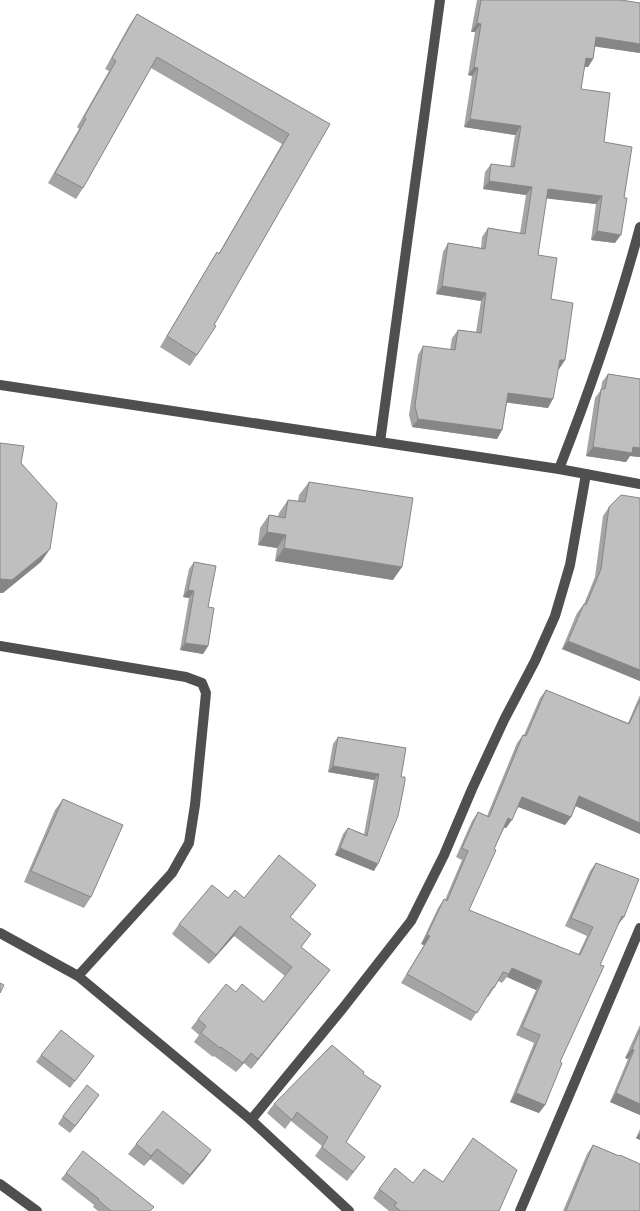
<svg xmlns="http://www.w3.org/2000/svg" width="640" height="1211" font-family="Cabin,sans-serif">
<rect width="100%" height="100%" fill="#fff"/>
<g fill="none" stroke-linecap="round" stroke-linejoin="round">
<g stroke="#4f4f4f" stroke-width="10">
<path d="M0,385l559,84 81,15"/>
<path d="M380,442l60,-442"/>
<path d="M559,469c31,-79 59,-160 81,-242"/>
<path d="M0,646l186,31 16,6 4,10 -11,112 -6,38 -17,30 -94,103"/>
<path d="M0,933l78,43 173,144 98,91"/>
<path d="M251,1120l92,-112 68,-87 33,-66 28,-66 32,-69 31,-59 20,-45 15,-51 16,-91"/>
<path d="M0,1184l37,27"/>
<path d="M520,1211l120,-283"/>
</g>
</g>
<g fill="#a4a4a4">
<path d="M477,0h144l19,53 -45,-7 -2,13 -5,8h-4l-3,22 23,53 11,101 -24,-3 5,-36 -50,-6 -8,57 13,44 14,61 -6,9h-1l-10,39 -41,-6 -5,28 -5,9 -85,-12 -3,-12 9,-60 5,-9 27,4 2,-12 6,-8 18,2 5,-31 -45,-7 7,-42 5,-9 33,5 1,-11 6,-9 32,5 6,-38 -43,-6 2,-17 6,-8 19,3 5,-32 -51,-8 8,-51 -4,-1 7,-43h-4z"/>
<path d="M137,14l193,110 -116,201 -17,30 -7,11 -30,-19 50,-84 7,-11 2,1 63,-109 -131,-76 -68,120 -7,11 -28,-16 31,-54 -2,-2 32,-56 -4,-2 25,-45z"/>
<path d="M608,374l32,5v78l-10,-1 -4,6 -40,-6 9,-58 6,-8 1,-8z"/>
<path d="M309,482l84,98 -118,-19 2,-13 -19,-3 2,-17 9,-13 9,1 1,-3 9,-13 10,1 1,-6z"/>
<path d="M640,498v183l-78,-32 15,-36 7,-9 11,-27 8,-61 6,-9z"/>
<path d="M194,562l14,45v39l-5,8 -23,-4 9,-52 -6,-1 6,-28z"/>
<path d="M546,690l82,33 12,-28v139l-64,-28 -5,11 -6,8 -47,-18 -12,21h-2l-10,21 -25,61 109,45 9,-19 -22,-10 25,-55 6,-8 22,62 -18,40 -40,97 -15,43 -6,8 -29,-11 24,-59 -18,-8 20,-45 -29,-13 -5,6 -4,-2 -4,7 -6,9 -1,-1 -16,25 -70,-38 23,-38 -3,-1 17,-36 6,-9 1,1 17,-40 -6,-3 16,-36 6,-9 9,4 30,-73 6,-8h1l16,-37z"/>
<path d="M338,737l68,11 -32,123 -39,-16 8,-21 5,-6 16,6 10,-54 -46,-8 5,-28z"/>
<path d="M63,799l28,98 -7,11 -60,-26 31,-72z"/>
<path d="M309,894l-19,23 21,17 -10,13 29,23 -7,9 -72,90 -7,-6 -8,9 -22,-16 -1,1 -19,-15 5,-7 -8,-7 7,-9 38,-27 28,10 21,-26 -51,-40 -25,28 -37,-30 7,-10 49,-26h16z"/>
<path d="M640,1025v90l-30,-13 18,-43 -3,-1z"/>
<path d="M41,1055l53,1 -24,32 -34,-26z"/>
<path d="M363,1074l-17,68 19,15 -18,24 -32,-25 7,-10 -31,-25 -6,8 -18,-16 7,-9z"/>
<path d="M94,1102l-24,31 -12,-9 5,-8z"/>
<path d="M640,1129v11l-4,-2z"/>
<path d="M136,1144l75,6 -7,10 -21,25 -33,-26 -6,7 -16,-12z"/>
<path d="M593,1145l26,11 21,55h-77l24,-57z"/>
<path d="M66,1173l85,38h-53l-5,-4 1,-2 -33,-26z"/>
<path d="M443,1182l56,29h-110l-16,-13 6,-9 34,-6z"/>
</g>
<g fill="#868686">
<path d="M477,23l4,1 -6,8h-4z"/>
<path d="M596,37l44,7v9l-49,-7z"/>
<path d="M586,58l7,1 -5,8 -8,-1z"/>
<path d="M474,67l4,1 -6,8 -4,-1z"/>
<path d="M470,119l51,7 -6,9 -51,-8z"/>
<path d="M489,181l43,6 -6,8 -43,-6z"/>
<path d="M548,189l54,7 -6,8 -54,-6z"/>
<path d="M597,231l24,4 -6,8 -24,-3z"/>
<path d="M442,286l44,7 -5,8 -45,-7z"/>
<path d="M560,360h5l-6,9 -5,-1z"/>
<path d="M508,393l45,6 -5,9 -46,-6z"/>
<path d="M418,419l84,11 -5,9 -85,-12z"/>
<path d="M593,447h40l7,1v9l-10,-1 -4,6 -40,-6z"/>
<path d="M267,532l19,3 -9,13 -19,-3z"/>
<path d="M284,548l118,19 -9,13 -118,-19z"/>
<path d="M50,549l-9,13 -38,31h-3v-14z"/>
<path d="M188,590l6,1 -5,7 -6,-1z"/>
<path d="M568,641l72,29v11l-78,-32z"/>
<path d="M185,643l23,3 -5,8 -23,-4z"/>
<path d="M333,766l46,8 -5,6 -46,-8z"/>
<path d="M579,796l61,27v11l-67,-29z"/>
<path d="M522,797l49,20 -6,8 -49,-19z"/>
<path d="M508,818l4,2 -6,8 -4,-1z"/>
<path d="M340,848l38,16 -4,7 -39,-16z"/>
<path d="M316,885l-7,9 -26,32 7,-9z"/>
<path d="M622,916l2,1 -6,8z"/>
<path d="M240,926l-6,10 -25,28 7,-9z"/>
<path d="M427,935l3,1 -6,9 -3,-1z"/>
<path d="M512,968l30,13 -6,9 -29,-13z"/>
<path d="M330,970l-7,9 -72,90 7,-10z"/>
<path d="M632,1049l2,1 -6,9 -3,-1z"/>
<path d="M251,1053l-7,10 -8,9 7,-9z"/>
<path d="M516,1093l29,12 -6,8 -29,-11z"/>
<path d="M616,1093l24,11v11l-30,-13z"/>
<path d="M99,1095l-5,7 -24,31 5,-7z"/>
<path d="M640,1133v7l-4,-2z"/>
<path d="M157,1149l-7,10 -6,7 7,-10z"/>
<path d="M211,1150l-7,10 -21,25 7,-10z"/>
<path d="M365,1157l-7,9 -11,15 6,-9z"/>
</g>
<g fill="#bfbfbf" stroke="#868686">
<path d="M481,0h140l19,3v41l-44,-7 -3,22 -7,-1 -5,31 29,4 -6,49 28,5 -8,51h3l-6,37 -24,-4 5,-35 -54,-7 -10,66 19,3 -6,41 22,4 -8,57h-5l-7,39 -45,-6 -6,37 -84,-11 -3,-13 8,-60 32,4 3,-20 23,3 5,-40 -44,-7 6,-43 37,6 3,-21 37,6 7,-47 -43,-6 2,-17 23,3 7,-41 -51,-7 8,-51 -4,-1 7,-43 -4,-1z"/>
<path d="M137,14l193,110 -116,201 2,1 -19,29 -30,-19 50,-84 2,2 70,-120 -132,-77 -74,131 -28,-15 31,-54 -2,-2 32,-56 -4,-3z"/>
<path d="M608,374l32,5v69l-7,-1 -1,6 -39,-6 8,-58h4z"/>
<path d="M0,443l24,3 -3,17 36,40 -7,46 -38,31 -12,-1z"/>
<path d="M309,482l104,16 -11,69 -118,-19 2,-13 -19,-3 2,-17 16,3 3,-18 17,2z"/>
<path d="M621,495l19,3v172l-72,-29 16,-37 2,1 15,-36 8,-62z"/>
<path d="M194,562l22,4 -8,41 6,1 -6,38 -23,-3 9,-52 -6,-1z"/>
<path d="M546,690l83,34 11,-24v123l-61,-27 -8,21 -49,-20 -10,23 -4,-2 -14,31 2,1 -27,60 111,45 13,-28 -22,-9 25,-55 43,16 -15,38 -2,-1 -22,49 4,1 -44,96 2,1 -17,42 -29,-12 24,-58 -18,-8 20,-46 -30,-13 -3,6 -6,-2 -9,16 -1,-1 -16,26 -70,-39 23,-38 -3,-1 17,-36 3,2 21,-50 -6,-3 16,-36 11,5 34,-82 3,1z"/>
<path d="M338,737l68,11 -5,29h4v4l-7,35 -20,48 -38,-16 8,-20 19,8 12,-62 -46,-8z"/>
<path d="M63,799l60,26 -32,72 -60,-26z"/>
<path d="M279,855l37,30 -26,32 21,17 -10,13 29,23 -72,89 -7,-6 -8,10 -22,-16 -1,1 -19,-15 5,-7 -8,-7 28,-35 10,8 6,-8 22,18 28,-35 -52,-41 -24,29 -37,-31 33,-39 16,13 7,-8 9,8z"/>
<path d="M0,983l4,2 -4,8z"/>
<path d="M61,1030l33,26 -19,25 -34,-26z"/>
<path d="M640,1030v74l-24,-11 18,-43 -2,-1z"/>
<path d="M332,1045l32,27 -1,2 18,12 -35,56 19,15 -12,15 -31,-25 6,-10 -31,-25 -5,8 -18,-16z"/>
<path d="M87,1085l12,10 -24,31 -12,-10z"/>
<path d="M163,1111l48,39 -21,25 -33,-26 -6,7 -15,-12z"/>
<path d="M473,1138l44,32 -18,41h-98l-7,-5 3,-3 -18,-14 16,-21 18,15 11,-14 19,13z"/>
<path d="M593,1145l26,11 1,-1 20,9v47h-74z"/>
<path d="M83,1151l71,56 -4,4h-39l-13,-11 1,-1 -33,-26z"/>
</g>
</svg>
